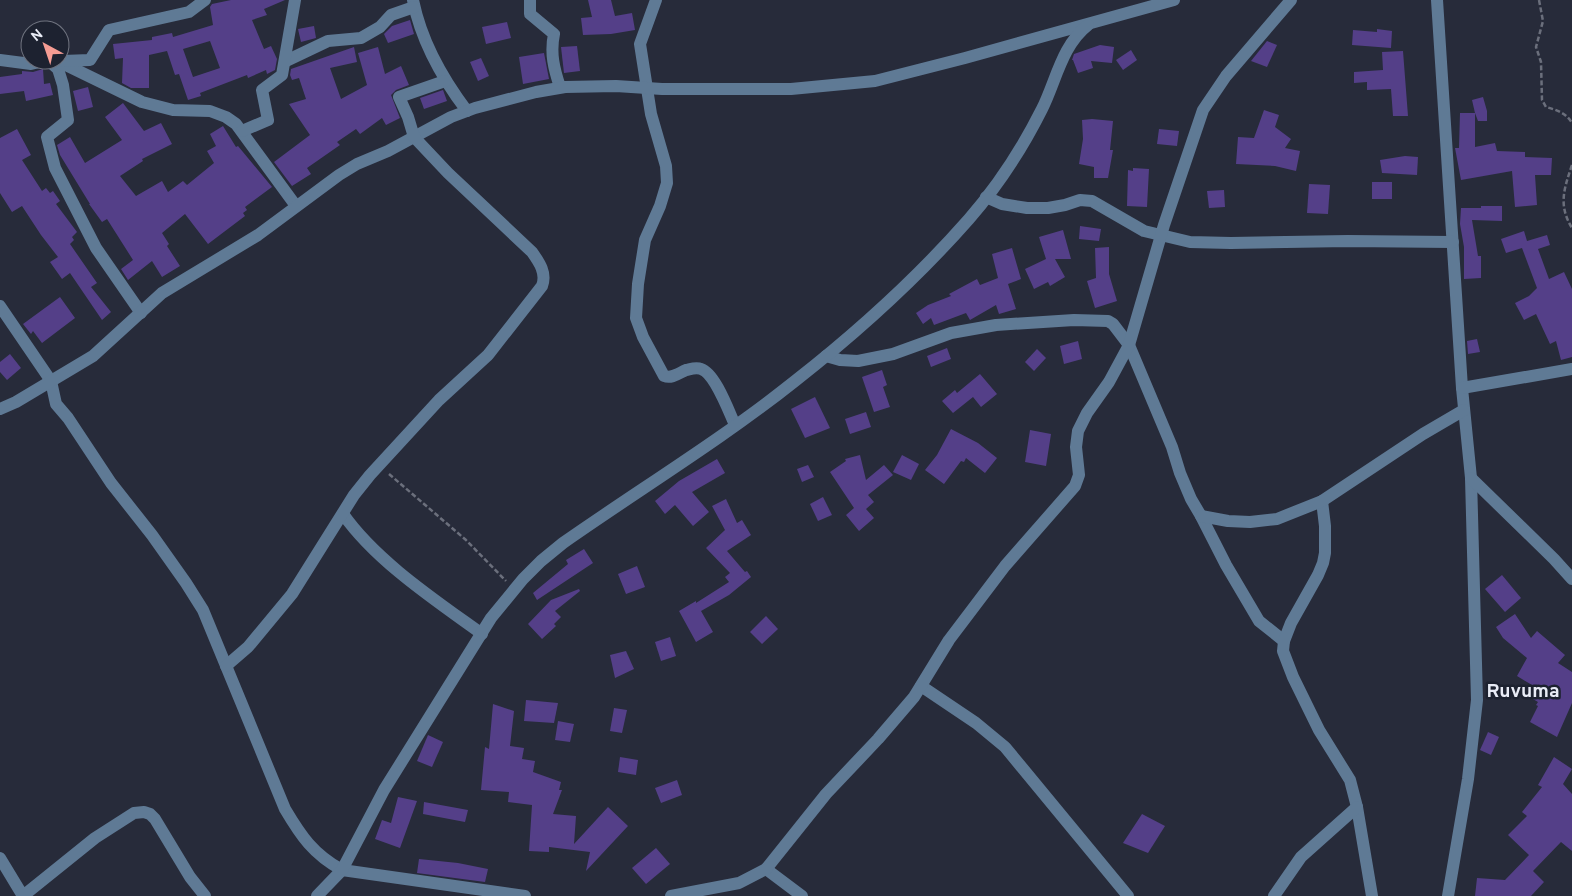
<svg xmlns="http://www.w3.org/2000/svg" width="1572" height="896" font-family="Overpass,sans-serif">
<rect width="100%" height="100%" fill="#272b3a"/>
<g fill="#543f88" fill-rule="evenodd">
<path d="M231,0h54l-21,9 3,6 -15,5 12,29 7,-3 6,13 -2,11 -8,4 -1,-4 -18,8 -1,-3 -47,18 1,3 -13,4 -9,-26 -4,1 -8,-24 -18,4v33h-18l-9,-5 1,-25 -8,1 -2,-15 39,-4v-3l20,-4 1,4 40,-12 -3,-18 2,-3zM210,41l10,27 -27,9 -10,-28z"/>
<path d="M588,0h23l4,16 17,-3 3,17 -24,4 -28,1 -2,-17 11,-1z"/>
<path d="M410,20l4,14 -26,9 -4,-9 8,-8z"/>
<path d="M507,22l4,16 -25,6 -4,-17z"/>
<path d="M314,26l2,12 -15,4 -3,-13z"/>
<path d="M1377,29l15,2 -1,17 -39,-3 1,-15 24,2z"/>
<path d="M1267,41l10,4 -10,22 -16,-6z"/>
<path d="M1100,45l14,2 -2,16 -21,-2 2,7 -15,5 -5,-13h-1l2,-6z"/>
<path d="M577,46l3,25 -16,2 -3,-26z"/>
<path d="M354,47l3,15 -27,6 11,31 26,-14 -9,-32 20,-6 7,27 16,-8 8,19 -13,5 -5,5 9,23 -14,7 -4,-7 -22,16 -4,-5 -19,13 3,3 -33,23 4,6 -19,12 -18,-24 36,-27 -21,-31 17,-5 -7,-21 -7,2 -2,-5 1,-6z"/>
<path d="M1131,50l6,10 -14,10 -7,-10z"/>
<path d="M1403,51l5,65h-15l-2,-27 -24,1v-8l-13,1v-11l29,-2 -1,-18z"/>
<path d="M544,53l5,26 -26,5 -4,-27z"/>
<path d="M481,58l8,18 -11,5 -8,-19z"/>
<path d="M43,69l1,15 6,-1 3,12 -27,6 -2,-10 -24,3v-17l22,-3v-3l11,1z"/>
<path d="M88,87l5,20 -15,4 -5,-20z"/>
<path d="M443,90l4,11 -23,8 -4,-11z"/>
<path d="M1483,97l4,14v10h-9l-3,-8v34l20,-4 2,8 28,1v5l27,1 -1,17h-16l2,30 -22,2 -3,-36 -51,9 -6,-32h4l1,-35h15l-3,-13z"/>
<path d="M123,103l21,28 17,-8 11,21 -30,15 1,2 -23,15 16,20 26,-15 6,11 15,-11 4,4 27,-22 -7,-12 9,-5 -6,-12 13,-8 13,21 2,-1 34,41 -27,20 2,3 -4,3 2,3 -37,28 -23,-30 -23,19 7,11 -2,2 13,20 -18,11 -10,-16 -24,19 -7,-11 12,-9 -26,-41 -5,3 -13,-18h1l-30,-49 -3,-10 13,-8 15,26 37,-23 -17,-23z"/>
<path d="M1264,110l15,5 -4,12 16,12 -6,9 15,3 -4,20 -21,-5 -39,-2 2,-27 16,1z"/>
<path d="M1092,119l21,2 -3,29h3l-5,28h-14v-11l-15,-3 4,-25 -1,-19z"/>
<path d="M17,129l14,26 -9,5 20,31 4,-3 4,5 3,-2 7,10 -4,3 21,28 -5,5 2,3 -4,4 27,39 -6,4 20,25 -9,8 -32,-47 -8,6 -12,-17 8,-5 -17,-22 -19,-29 -10,6 -12,-19v-55z"/>
<path d="M1159,129l20,2 -2,15 -20,-2z"/>
<path d="M1405,156l13,1 -1,18 -35,-2 -2,-13z"/>
<path d="M1133,168l16,1 -2,38 -20,-1 1,-36 5,1z"/>
<rect x="1372" y="182" width="20" height="17"/>
<path d="M1309,184l21,1 -2,29 -21,-1z"/>
<path d="M1224,190l1,17 -16,1 -2,-17z"/>
<path d="M1481,206h21v15l-30,-1 6,36h3v22l-17,1v-32l-4,-23 1,-16h20z"/>
<path d="M1080,226l21,3 -2,12 -20,-2z"/>
<path d="M1063,230l8,29h-16l10,18 -15,9 -2,-4 -14,7 -9,-20 21,-10 -7,-22z"/>
<path d="M1524,231l3,10 20,-6 3,10 -12,4 11,30 15,-7 8,17v68l-11,3 -5,-19 -6,3 -14,-30 -12,6 -9,-17 14,-7 8,-8 -15,-40 -16,5 -5,-14z"/>
<path d="M1109,247v27l8,27 -22,7 -8,-27 9,-3 -1,-30z"/>
<path d="M1012,248l9,31 -13,5 8,25 -17,5 -3,-9 -26,15 -4,-7 -32,12 -3,-7 -8,6 -7,-11 12,-8 23,-9 -2,-2 28,-15 3,6 18,-7 -6,-24z"/>
<path d="M60,297l15,21 -33,25 -9,-12 -2,3 -8,-10z"/>
<path d="M1477,339l3,13 -12,2 -1,-13z"/>
<path d="M1078,341l4,18 -18,5 -4,-18z"/>
<path d="M947,348l4,11 -20,8 -4,-11z"/>
<path d="M1037,349l9,9 -12,13 -9,-9z"/>
<path d="M10,354l11,14 -14,12 -7,-8v-10z"/>
<path d="M882,370l5,15 -4,2 7,20 -16,5 -12,-35z"/>
<path d="M980,374l17,20 -16,13 -8,-10 -20,16 -11,-12 13,-11 2,3z"/>
<path d="M815,397l15,31 -25,10 -14,-29z"/>
<path d="M866,412l5,15 -21,7 -5,-15z"/>
<path d="M951,429l27,14 19,15 -12,15 -19,-15 -2,4 -3,-1 -17,23 -19,-14 12,-15z"/>
<path d="M1030,430l21,4 -5,32 -21,-4z"/>
<path d="M860,455l6,25 18,-15 9,10 -25,20 6,7 -8,7 8,9 -15,13 -13,-16 8,-7 -24,-36 16,-11 -1,-2z"/>
<path d="M902,455l17,9 -8,16 -18,-8z"/>
<path d="M717,459l8,14 -33,19 17,20 -16,14 -18,-21 -10,9 -10,-13 24,-20z"/>
<path d="M808,465l6,12 -12,5 -5,-13z"/>
<path d="M823,497l9,18 -14,6 -8,-17z"/>
<path d="M726,499l11,24 5,-3 9,15 -24,16 18,21 2,-1 4,6 -22,18 -28,16 12,21 -17,10 -17,-31 17,-10v2l33,-21 -4,-5 5,-4 -24,-25 19,-18 -13,-24z"/>
<path d="M584,549l9,14 -56,37 -4,-7 35,-29 -2,-4z"/>
<path d="M637,566l8,21 -19,7 -8,-20z"/>
<path d="M1502,575l19,23 -16,14 -20,-23z"/>
<path d="M579,589l1,2 -25,20 6,6 -7,7 2,2 -14,13 -14,-15 23,-24z"/>
<path d="M1515,614l16,24 6,-7 28,24 -7,8 14,9v31l-15,34 -27,-15 8,-16 -2,-1 2,-3 -12,-7 6,-10 -15,-9 10,-18 -24,-20 -7,-11z"/>
<path d="M766,616l12,13 -16,15 -12,-12z"/>
<path d="M670,637l6,19 -15,5 -6,-19z"/>
<path d="M626,651l8,18 -19,9 -5,-23z"/>
<path d="M526,700l32,3 -4,20 -30,-2z"/>
<path d="M493,704l21,7 -4,35 14,2 -2,11 13,2 -2,11 28,10 -2,8h3l-9,24 23,2 -2,28 34,-37 20,19 -42,45 4,-19 -41,-5v5l-20,-1 3,-46 -24,-3 1,-10 -28,-2 4,-43 4,2z"/>
<path d="M614,708l13,2 -5,23 -12,-2z"/>
<path d="M558,721l16,3 -4,18 -15,-2z"/>
<path d="M1488,732l11,5 -8,18 -11,-5z"/>
<path d="M428,735l15,7 -11,25 -15,-6z"/>
<path d="M620,757l18,3 -2,15 -18,-3z"/>
<path d="M1554,757l18,12 -9,15 9,10v57l-11,-9 -28,29 11,11 -13,14h-56l2,-18 28,2 24,-25 -21,-20 19,-19 -5,-4 20,-25 -4,-2z"/>
<path d="M677,780l5,15 -21,8 -6,-15z"/>
<path d="M398,797l19,4 -17,47 -25,-9 7,-19 9,3z"/>
<path d="M424,802l44,8 -3,12 -42,-8z"/>
<path d="M1142,814l23,12 -17,27 -25,-10z"/>
<path d="M656,848l14,16 -24,20 -14,-16z"/>
<path d="M419,859l39,4 30,6 -3,13 -68,-9z"/>
</g>
<g fill="none" stroke-linecap="round" stroke-linejoin="round">
<g stroke="#6b6f7c" stroke-width="2.5" stroke-dasharray="5 2.5" stroke-linecap="butt">
<path d="M1539,0l4,21 -7,26 5,15 1,38 4,7c11,3 20,6 26,16"/>
<path d="M1572,165c-8,24 -14,40 0,63"/>
<path d="M389,474l77,66 40,41"/>
</g>
<g stroke="#5f7a95" stroke-width="12">
<path d="M413,0c8,40 29,78 54,111"/>
<path d="M530,0v14l24,20c-4,19 0,35 6,53"/>
<path d="M656,0l-16,44 11,70 15,52 1,17 -7,23 -15,34 -7,44 -2,34 7,19 21,39c8,3 15,-3 22,-6 5,-1 10,-3 15,-1 14,4 28,43 34,56"/>
<path d="M1437,0l25,388 9,90 6,222 -9,79 -20,117"/>
<path d="M0,60l31,4 17,-4 10,9 5,16 5,35 -21,17 8,31 41,80 45,65"/>
<path d="M50,61l18,5 74,36 31,8 37,1 16,6 10,7 60,82"/>
<path d="M63,61l27,-1 19,-30 80,-18 16,-12"/>
<path d="M286,61l42,-20 33,-3 19,-11 11,-12 23,-8"/>
<path d="M242,131l26,-11 -6,-30 20,-15 13,-75"/>
<path d="M986,197l16,7 25,4h21l17,-3 15,-5 12,1 52,30 46,11 41,1 117,-2 105,1"/>
<path d="M0,306l51,75 5,23 12,14 43,65 41,52 34,48 17,27 82,199c16,27 28,45 57,61l183,26"/>
<path d="M826,356l14,4 18,1 35,-7 58,-21 45,-8 78,-5 34,1 5,3 16,21 43,102 8,26 11,26 10,17 25,49 33,56 25,20"/>
<path d="M1462,388l110,-19"/>
<path d="M0,409l16,-7 77,-46 69,-63 96,-58 81,-60 18,-11 31,-13 63,-34 24,-9 61,-16 29,-5 51,-1 46,3h129l84,-8 90,-23 209,-58"/>
<path d="M1471,478l83,81 18,20"/>
<path d="M1322,501l3,25v27l-2,10 -5,12 -27,48 -7,18 -1,10 10,26 26,53 31,50 7,27 15,89"/>
<path d="M343,514c33,47 92,86 139,120"/>
<path d="M1201,516l27,5 22,1 27,-3 45,-18 101,-67 41,-24"/>
<path d="M226,666l22,-19 44,-53 62,-99 16,-20 69,-75 49,-45 54,-69c5,-13 -3,-24 -10,-34l-84,-79 -34,-36 -6,-20 -9,-20 46,-16"/>
<path d="M921,686l55,37 29,24 123,149"/>
<path d="M0,858l23,38 72,-58 39,-25 10,-1 6,2 5,5 35,58 15,19"/>
<path d="M766,869l36,27"/>
<path d="M317,896l25,-26 42,-80 107,-172 32,-39 18,-18 22,-18c77,-54 158,-103 232,-162 60,-47 123,-104 174,-162 27,-31 54,-72 73,-110 14,-28 20,-64 46,-84"/>
<path d="M671,896l68,-13 27,-14 60,-75 52,-55 36,-42 35,-57 56,-74 70,-80 4,-11 -3,-28 2,-16 9,-18 22,-31 20,-37 35,-120 39,-115 23,-34 65,-76"/>
<path d="M1274,896l27,-39 56,-50"/>
</g>
</g>
<g text-anchor="middle" dominant-baseline="central" stroke-width="5" stroke-linejoin="round" paint-order="stroke">
<g font-size="19" font-weight="bold" fill="#e9ecf6" stroke="#1d2230">
<text x="1523" y="692">Ruvuma</text>
</g>
</g>
<g transform="translate(45 45) rotate(320)"><circle r="24" fill="#1d2230" stroke="#6f737f"/>
<path d="M0-4L9 19L0 12L-9 19Z" fill="#f59c93"/>
<text y="-8" font-size="14" font-weight="bold" text-anchor="middle" fill="#e9ecf6">N</text>
</g>
</svg>
